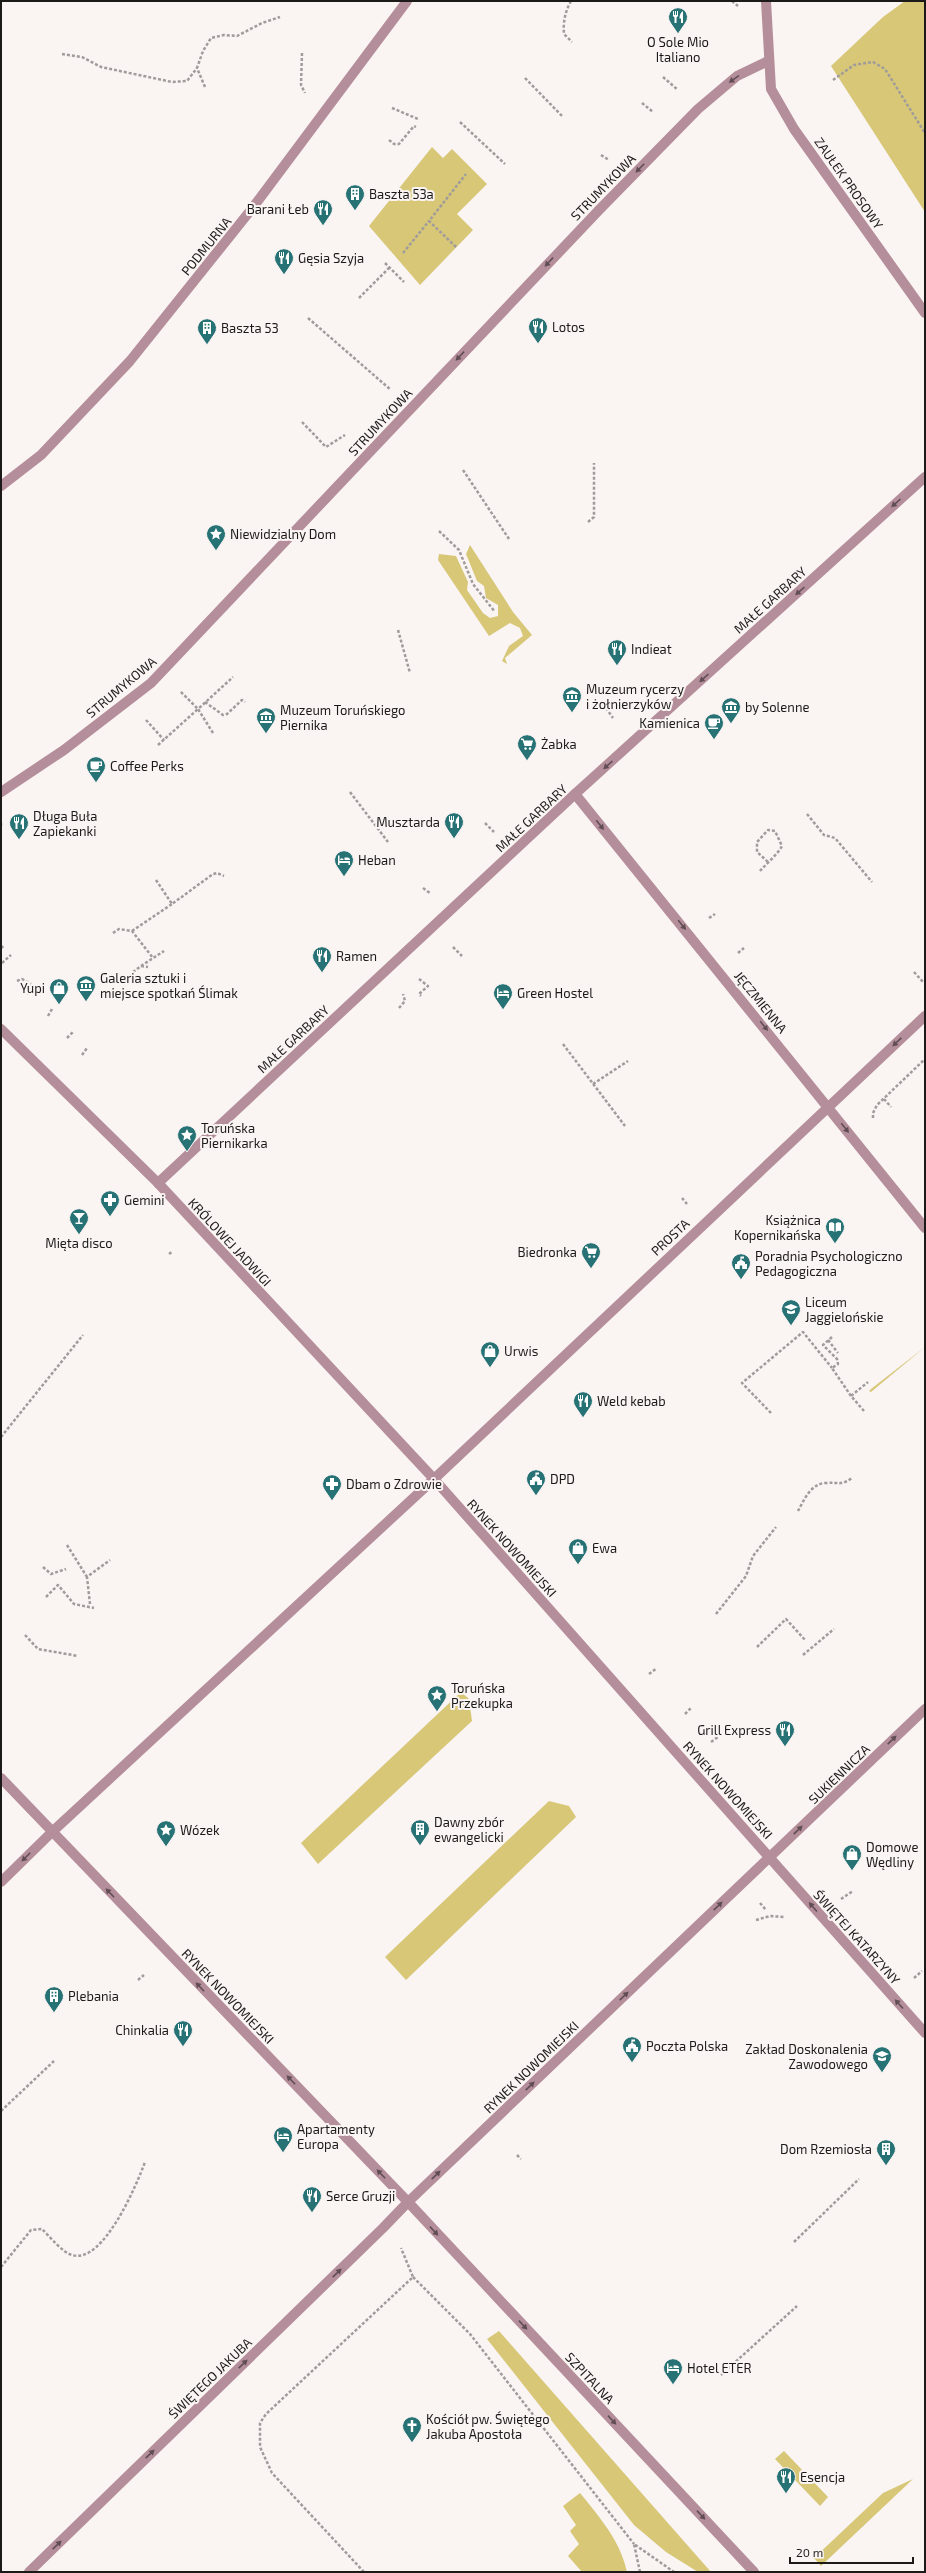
<svg xmlns="http://www.w3.org/2000/svg" width="926" height="2573" font-family="'Exo 2',sans-serif">
<rect width="100%" height="100%" fill="#faf4f3"/>
<g fill="#d7c777">
<path d="M905,1h20v211l-94,-146 52,-49z"/>
<path d="M432,147l11,11 9,-9 35,35 -30,30 16,16 -53,55 -51,-59z"/>
<path d="M470,545l43,67 19,23 -27,23 2,6 -5,-3 7,-15 14,-10 -3,-8 -10,-5 -21,13 -51,-76 1,-6 17,2 12,26 -1,8 16,23 7,5 8,-2v-11l-12,-7 -2,-12 -7,-5 -11,-27z"/>
<path d="M925,1347l-54,45 -2,-1 2,-2z"/>
<path d="M461,1692l8,7 3,22 -154,143 -17,-21z"/>
<path d="M549,1801l20,5 7,11 -170,163 -21,-23z"/>
<path d="M499,2331l212,241h-13l-32,-20 -32,-27 -147,-186z"/>
<path d="M784,2451l44,46 -8,9 -45,-47z"/>
<path d="M913,2479l-92,87 -7,-8 69,-65z"/>
<path d="M580,2493c20,25 40,47 47,79h-45l-14,-16 11,-12 -9,-13 6,-6 -13,-19z"/>
</g>
<g fill="none" stroke-linecap="round" stroke-linejoin="round">
<g stroke="#a09c9b" stroke-width="2.5" stroke-dasharray="3 2" stroke-linecap="butt">
<path d="M571,1c-6,11 -8,21 -7,33l8,8"/>
<path d="M732,1l6,5"/>
<path d="M302,53l-1,32 4,8"/>
<path d="M62,54l20,3 19,10 71,15 15,-1 10,-13"/>
<path d="M663,77l15,13"/>
<path d="M525,78l37,38"/>
<path d="M833,80l21,-15 19,-3 12,7 40,64"/>
<path d="M205,87l-8,-19 6,-17 8,-13 13,-3 13,1 25,-13 18,-6"/>
<path d="M642,103l11,9"/>
<path d="M392,108l26,11"/>
<path d="M460,122l45,42"/>
<path d="M389,140l5,4h5l15,-18 2,1"/>
<path d="M601,155l8,5"/>
<path d="M456,247l-27,-26 37,-47"/>
<path d="M403,253l26,-32"/>
<path d="M385,263l19,19"/>
<path d="M359,298l31,-31"/>
<path d="M308,318l83,72"/>
<path d="M302,422l24,25 19,-12"/>
<path d="M463,470l46,69"/>
<path d="M588,522l6,-5v-54"/>
<path d="M439,531l20,19 14,34 22,28"/>
<path d="M398,630l12,43"/>
<path d="M205,702l18,13 4,-1 15,-14 3,2"/>
<path d="M606,708l7,10"/>
<path d="M146,720l18,20"/>
<path d="M213,733l-15,-24 35,-32"/>
<path d="M158,745l40,-36 -18,-18"/>
<path d="M350,792l38,50"/>
<path d="M807,814l17,21 11,3 37,44"/>
<path d="M1,823v3"/>
<path d="M485,823l9,9"/>
<path d="M760,871c7,-8 17,-16 22,-25l-7,-15 -7,-1 -11,12v10l11,10"/>
<path d="M156,880l16,24 41,-30 4,-1 7,3"/>
<path d="M423,888l7,5"/>
<path d="M709,918l6,-4"/>
<path d="M132,931l40,-27"/>
<path d="M113,933l6,-4 13,2 21,27"/>
<path d="M453,947l9,9"/>
<path d="M1,948l4,-3"/>
<path d="M738,953l6,-5"/>
<path d="M2,963l9,-8"/>
<path d="M141,966l23,-15"/>
<path d="M133,972l8,-6 7,1"/>
<path d="M914,972l9,10"/>
<path d="M419,979l9,7 -9,8 2,2"/>
<path d="M17,981l5,-2 9,5"/>
<path d="M27,994l7,-6"/>
<path d="M399,1008l6,-7 -2,-7"/>
<path d="M48,1016l4,-7"/>
<path d="M67,1038l6,-6"/>
<path d="M563,1044l62,82"/>
<path d="M82,1055l5,-7"/>
<path d="M593,1084l35,-23"/>
<path d="M884,1099l7,8"/>
<path d="M873,1118v-5l4,-8 48,-46"/>
<path d="M682,1198l5,6"/>
<path d="M169,1254l4,-3"/>
<path d="M832,1337l-9,8 14,14 1,5 -6,4 19,28"/>
<path d="M828,1340l10,13"/>
<path d="M864,1411l-13,-15 17,-14"/>
<path d="M771,1413l-29,-30 61,-51 29,36"/>
<path d="M1,1437l82,-102"/>
<path d="M798,1511c6,-11 13,-28 28,-28 12,-1 15,3 26,-5"/>
<path d="M67,1545l20,32"/>
<path d="M43,1567l8,7 15,-5"/>
<path d="M46,1597l12,-12 16,19 20,4"/>
<path d="M90,1604l-3,-27 23,-17"/>
<path d="M716,1614l30,-38 7,-20 23,-29"/>
<path d="M25,1635l13,14 40,7"/>
<path d="M757,1647l29,-28 20,22"/>
<path d="M803,1655l31,-26"/>
<path d="M649,1674l8,-6"/>
<path d="M685,1714l7,-7"/>
<path d="M711,1742l7,-5"/>
<path d="M841,1899l12,-8"/>
<path d="M760,1903l6,7"/>
<path d="M756,1920l14,-4 14,1"/>
<path d="M914,1978l8,-7"/>
<path d="M138,1980l6,-5"/>
<path d="M1,2111l53,-50"/>
<path d="M517,2155l4,4"/>
<path d="M794,2242l65,-63"/>
<path d="M1,2267l30,-37 11,-1c8,8 20,23 30,26 31,10 65,-71 73,-93"/>
<path d="M413,2277l57,57 164,210"/>
<path d="M721,2375l76,-69"/>
<path d="M364,2572l-92,-99 -12,-26v-24l6,-9 147,-137 -12,-29"/>
<path d="M640,2572l-6,-28 40,28"/>
</g>
<g stroke="#b58e9b" stroke-width="10">
<path d="M766,1l5,88 23,40 131,184"/>
<path d="M1,486l40,-31 89,-94 124,-155 153,-205"/>
<path d="M1,792l63,-42 87,-67 448,-473 99,-101 39,-33 31,-15"/>
<path d="M575,794l350,434"/>
<path d="M1,1029l157,154 276,296 491,554"/>
<path d="M158,1183l417,-389 350,-317"/>
<path d="M1,1778l407,424 346,370"/>
<path d="M1,1882l51,-50 382,-353 491,-463"/>
<path d="M29,2572l354,-344 25,-26 517,-493"/>
</g>
</g>
<defs><path id="oneway-solid" d="M-6-.8H1V-3.2L6.5 0L1 3.2V.8H-6Z"/></defs>
<g fill="#614e54">
<use href="#oneway-solid" transform="translate(734 79) rotate(145)"/>
<use href="#oneway-solid" transform="translate(640 168) rotate(134)"/>
<use href="#oneway-solid" transform="translate(549 262) rotate(133)"/>
<use href="#oneway-solid" transform="translate(460 356) rotate(133)"/>
<use href="#oneway-solid" transform="translate(896 503) rotate(138)"/>
<use href="#oneway-solid" transform="translate(800 591) rotate(138)"/>
<use href="#oneway-solid" transform="translate(704 678) rotate(138)"/>
<use href="#oneway-solid" transform="translate(608 765) rotate(138)"/>
<use href="#oneway-solid" transform="translate(600 825) rotate(51)"/>
<use href="#oneway-solid" transform="translate(682 925) rotate(51)"/>
<use href="#oneway-solid" transform="translate(764 1026) rotate(51)"/>
<use href="#oneway-solid" transform="translate(897 1042) rotate(137)"/>
<use href="#oneway-solid" transform="translate(845 1128) rotate(52)"/>
<use href="#oneway-solid" transform="translate(892 1740) rotate(-44)"/>
<use href="#oneway-solid" transform="translate(798 1830) rotate(-44)"/>
<use href="#oneway-solid" transform="translate(26 1857) rotate(135)"/>
<use href="#oneway-solid" transform="translate(110 1893) rotate(-134)"/>
<use href="#oneway-solid" transform="translate(718 1906) rotate(-44)"/>
<use href="#oneway-solid" transform="translate(813 1907) rotate(-131)"/>
<use href="#oneway-solid" transform="translate(200 1987) rotate(-134)"/>
<use href="#oneway-solid" transform="translate(624 1996) rotate(-44)"/>
<use href="#oneway-solid" transform="translate(899 2004) rotate(-132)"/>
<use href="#oneway-solid" transform="translate(291 2080) rotate(-134)"/>
<use href="#oneway-solid" transform="translate(530 2086) rotate(-44)"/>
<use href="#oneway-solid" transform="translate(381 2174) rotate(-134)"/>
<use href="#oneway-solid" transform="translate(436 2175) rotate(-44)"/>
<use href="#oneway-solid" transform="translate(434 2231) rotate(47)"/>
<use href="#oneway-solid" transform="translate(337 2273) rotate(-44)"/>
<use href="#oneway-solid" transform="translate(523 2325) rotate(47)"/>
<use href="#oneway-solid" transform="translate(243 2364) rotate(-44)"/>
<use href="#oneway-solid" transform="translate(612 2420) rotate(47)"/>
<use href="#oneway-solid" transform="translate(150 2454) rotate(-44)"/>
<use href="#oneway-solid" transform="translate(701 2515) rotate(47)"/>
<use href="#oneway-solid" transform="translate(57 2545) rotate(-44)"/>
</g>
<defs>
<symbol id="restaurant-pin" viewBox="-11 -11 22 30"><path d="M0 17L-7.5 6A9.5 9.5 0 1 1 7.5 6Z" fill="#277275" stroke="#faf4f3"/><path d="M-5-6h1v4h1v-4h1v4h1v-4h1v5L-1.5 .5V6h-2V.5L-5-1ZM5-6V6H3V1.5H1.5Q1.5-4 5-6Z" fill="#fff"/></symbol>
<symbol id="building-pin" viewBox="-11 -11 22 30"><path d="M0 17L-7.5 6A9.5 9.5 0 1 1 7.5 6Z" fill="#277275" stroke="#faf4f3"/><path d="M-4-6H4V6H1V3H-1V6H-4ZM-2.5-4.3h1.7v1.8h-1.7ZM.8-4.3h1.7v1.8H.8ZM-2.5-1h1.7V.8h-1.7ZM.8-1h1.7V.8H.8Z" fill="#fff"/></symbol>
<symbol id="sight-pin" viewBox="-11 -11 22 30"><path d="M0 17L-7.5 6A9.5 9.5 0 1 1 7.5 6Z" fill="#277275" stroke="#faf4f3"/><path d="M0-6L1.8-2.2L6-1.7L2.9 1.2L3.7 5.4L0 3.3L-3.7 5.4L-2.9 1.2L-6-1.7L-1.8-2.2Z" fill="#fff"/></symbol>
<symbol id="museum-pin" viewBox="-11 -11 22 30"><path d="M0 17L-7.5 6A9.5 9.5 0 1 1 7.5 6Z" fill="#277275" stroke="#faf4f3"/><path d="M0-6L6-3V-2H-6V-3ZM-5-1h2V3h-2ZM-1-1h2V3h-2ZM3-1h2V3H3ZM-6 4H6V6H-6Z" fill="#fff"/></symbol>
<symbol id="cafe-pin" viewBox="-11 -11 22 30"><path d="M0 17L-7.5 6A9.5 9.5 0 1 1 7.5 6Z" fill="#277275" stroke="#faf4f3"/><path d="M-5.5-4.5H6V0H3Q3 3.5 0 3.5H-2.5Q-5.5 3.5-5.5 0ZM3-3.2v2h1.7v-2ZM-6 4.5H4V6H-6Z" fill="#fff"/></symbol>
<symbol id="supermarket-pin" viewBox="-11 -11 22 30"><path d="M0 17L-7.5 6A9.5 9.5 0 1 1 7.5 6Z" fill="#277275" stroke="#faf4f3"/><path d="M-6-5.5h2.5l.6 2H6L4.5 2H-2.5L-4.4-4H-6ZM-1.5 3.2a1.3 1.3 0 1 0 .1 0ZM3 3.2a1.3 1.3 0 1 0 .1 0Z" fill="#fff"/></symbol>
<symbol id="hotel-pin" viewBox="-11 -11 22 30"><path d="M0 17L-7.5 6A9.5 9.5 0 1 1 7.5 6Z" fill="#277275" stroke="#faf4f3"/><path d="M-6-4.5h1.5V1H6V5H4.5V3h-9V5H-6ZM-4 0a1.8 1.8 0 1 1 3.6 0ZM.5 0V-2.5h3Q6-2.5 6 0Z" fill="#fff"/></symbol>
<symbol id="shop-pin" viewBox="-11 -11 22 30"><path d="M0 17L-7.5 6A9.5 9.5 0 1 1 7.5 6Z" fill="#277275" stroke="#faf4f3"/><path d="M-5-2.5h2.3a2.7 3.5 0 0 1 5.4 0H5L5.5 6h-11ZM-1.5-2.5h3a1.5 2.3 0 0 0-3 0Z" fill="#fff"/></symbol>
<symbol id="pharmacy-pin" viewBox="-11 -11 22 30"><path d="M0 17L-7.5 6A9.5 9.5 0 1 1 7.5 6Z" fill="#277275" stroke="#faf4f3"/><path d="M-2-6h4v4h4v4h-4v4h-4v-4h-4v-4h4Z" fill="#fff"/></symbol>
<symbol id="bar-pin" viewBox="-11 -11 22 30"><path d="M0 17L-7.5 6A9.5 9.5 0 1 1 7.5 6Z" fill="#277275" stroke="#faf4f3"/><path d="M-6-5H6L.8 .8V4.5H3.5V6h-7V4.5H-.8V.8Z" fill="#fff"/></symbol>
<symbol id="library-pin" viewBox="-11 -11 22 30"><path d="M0 17L-7.5 6A9.5 9.5 0 1 1 7.5 6Z" fill="#277275" stroke="#faf4f3"/><path d="M-6-4Q-3-5.5-.7-3.5V5Q-3 3-6 4ZM6-4Q3-5.5 .7-3.5V5Q3 3 6 4Z" fill="#fff"/></symbol>
<symbol id="civic-pin" viewBox="-11 -11 22 30"><path d="M0 17L-7.5 6A9.5 9.5 0 1 1 7.5 6Z" fill="#277275" stroke="#faf4f3"/><path d="M-.6-6.5H3V-4.5H.6V-3L4-1V1h2V6H-6V1h2V-1L-.6-3ZM-1.2 2.5V6h2.4V2.5Z" fill="#fff"/></symbol>
<symbol id="university-pin" viewBox="-11 -11 22 30"><path d="M0 17L-7.5 6A9.5 9.5 0 1 1 7.5 6Z" fill="#277275" stroke="#faf4f3"/><path d="M0-5L7-2L0 1L-7-2ZM-4 1L0 2.5L4 1V4Q0 6-4 4Z" fill="#fff"/></symbol>
<symbol id="church-pin" viewBox="-11 -11 22 30"><path d="M0 17L-7.5 6A9.5 9.5 0 1 1 7.5 6Z" fill="#277275" stroke="#faf4f3"/><path d="M-1.2-6h2.4v3.5h3.3v2.4h-3.3V6h-2.4V-.1h-3.3v-2.4h3.3Z" fill="#fff"/></symbol>
</defs>
<g fill-rule="evenodd">
<use href="#restaurant-pin" x="667" y="6" width="22" height="30"/>
<use href="#building-pin" x="344" y="183" width="22" height="30"/>
<use href="#restaurant-pin" x="312" y="198" width="22" height="30"/>
<use href="#restaurant-pin" x="273" y="247" width="22" height="30"/>
<use href="#restaurant-pin" x="527" y="316" width="22" height="30"/>
<use href="#building-pin" x="196" y="317" width="22" height="30"/>
<use href="#sight-pin" x="205" y="523" width="22" height="30"/>
<use href="#restaurant-pin" x="606" y="638" width="22" height="30"/>
<use href="#museum-pin" x="561" y="685" width="22" height="30"/>
<use href="#museum-pin" x="720" y="696" width="22" height="30"/>
<use href="#museum-pin" x="255" y="706" width="22" height="30"/>
<use href="#cafe-pin" x="703" y="712" width="22" height="30"/>
<use href="#supermarket-pin" x="516" y="733" width="22" height="30"/>
<use href="#cafe-pin" x="85" y="755" width="22" height="30"/>
<use href="#restaurant-pin" x="443" y="811" width="22" height="30"/>
<use href="#restaurant-pin" x="8" y="812" width="22" height="30"/>
<use href="#hotel-pin" x="333" y="849" width="22" height="30"/>
<use href="#restaurant-pin" x="311" y="945" width="22" height="30"/>
<use href="#museum-pin" x="75" y="974" width="22" height="30"/>
<use href="#shop-pin" x="48" y="977" width="22" height="30"/>
<use href="#hotel-pin" x="492" y="982" width="22" height="30"/>
<use href="#sight-pin" x="176" y="1124" width="22" height="30"/>
<use href="#pharmacy-pin" x="99" y="1189" width="22" height="30"/>
<use href="#bar-pin" x="68" y="1207" width="22" height="30"/>
<use href="#library-pin" x="824" y="1216" width="22" height="30"/>
<use href="#supermarket-pin" x="580" y="1241" width="22" height="30"/>
<use href="#civic-pin" x="730" y="1252" width="22" height="30"/>
<use href="#university-pin" x="780" y="1298" width="22" height="30"/>
<use href="#shop-pin" x="479" y="1340" width="22" height="30"/>
<use href="#restaurant-pin" x="572" y="1390" width="22" height="30"/>
<use href="#civic-pin" x="525" y="1468" width="22" height="30"/>
<use href="#pharmacy-pin" x="321" y="1473" width="22" height="30"/>
<use href="#shop-pin" x="567" y="1537" width="22" height="30"/>
<use href="#sight-pin" x="426" y="1684" width="22" height="30"/>
<use href="#restaurant-pin" x="774" y="1719" width="22" height="30"/>
<use href="#building-pin" x="409" y="1818" width="22" height="30"/>
<use href="#sight-pin" x="155" y="1819" width="22" height="30"/>
<use href="#shop-pin" x="841" y="1843" width="22" height="30"/>
<use href="#building-pin" x="43" y="1985" width="22" height="30"/>
<use href="#restaurant-pin" x="172" y="2019" width="22" height="30"/>
<use href="#civic-pin" x="621" y="2035" width="22" height="30"/>
<use href="#university-pin" x="871" y="2045" width="22" height="30"/>
<use href="#hotel-pin" x="272" y="2125" width="22" height="30"/>
<use href="#building-pin" x="875" y="2138" width="22" height="30"/>
<use href="#restaurant-pin" x="301" y="2185" width="22" height="30"/>
<use href="#hotel-pin" x="662" y="2357" width="22" height="30"/>
<use href="#church-pin" x="401" y="2415" width="22" height="30"/>
<use href="#restaurant-pin" x="775" y="2466" width="22" height="30"/>
</g>
<g text-anchor="middle" dominant-baseline="central" stroke-width="4" stroke-linejoin="round" paint-order="stroke">
<g font-size="13" fill="#1c1a19" stroke="#faf4f3" text-anchor="start">
<text x="678" y="42" text-anchor="middle">O Sole Mio<tspan x="678" dy="15">Italiano</tspan></text>
<text x="369" y="194">Baszta 53a</text>
<text x="309" y="209" text-anchor="end">Barani Łeb</text>
<text x="298" y="258">Gęsia Szyja</text>
<text x="552" y="327">Lotos</text>
<text x="221" y="328">Baszta 53</text>
<text x="230" y="534">Niewidzialny Dom</text>
<text x="631" y="649">Indieat</text>
<text x="586" y="689">Muzeum rycerzy<tspan x="586" dy="15">i żołnierzyków</tspan></text>
<text x="745" y="707">by Solenne</text>
<text x="280" y="710">Muzeum Toruńskiego<tspan x="280" dy="15">Piernika</tspan></text>
<text x="700" y="723" text-anchor="end">Kamienica</text>
<text x="541" y="744">Żabka</text>
<text x="110" y="766">Coffee Perks</text>
<text x="33" y="816">Długa Buła<tspan x="33" dy="15">Zapiekanki</tspan></text>
<text x="440" y="822" text-anchor="end">Musztarda</text>
<text x="358" y="860">Heban</text>
<text x="336" y="956">Ramen</text>
<text x="100" y="978">Galeria sztuki i<tspan x="100" dy="15">miejsce spotkań Ślimak</tspan></text>
<text x="45" y="988" text-anchor="end">Yupi</text>
<text x="517" y="993">Green Hostel</text>
<text x="201" y="1128">Toruńska<tspan x="201" dy="15">Piernikarka</tspan></text>
<text x="124" y="1200">Gemini</text>
<text x="821" y="1220" text-anchor="end">Książnica<tspan x="821" dy="15">Kopernikańska</tspan></text>
<text x="79" y="1243" text-anchor="middle">Mięta disco</text>
<text x="577" y="1252" text-anchor="end">Biedronka</text>
<text x="755" y="1256">Poradnia Psychologiczno<tspan x="755" dy="15">Pedagogiczna</tspan></text>
<text x="805" y="1302">Liceum<tspan x="805" dy="15">Jaggielońskie</tspan></text>
<text x="504" y="1351">Urwis</text>
<text x="597" y="1401">Weld kebab</text>
<text x="550" y="1479">DPD</text>
<text x="346" y="1484">Dbam o Zdrowie</text>
<text x="592" y="1548">Ewa</text>
<text x="451" y="1688">Toruńska<tspan x="451" dy="15">Przekupka</tspan></text>
<text x="771" y="1730" text-anchor="end">Grill Express</text>
<text x="434" y="1822">Dawny zbór<tspan x="434" dy="15">ewangelicki</tspan></text>
<text x="180" y="1830">Wózek</text>
<text x="866" y="1847">Domowe<tspan x="866" dy="15">Wędliny</tspan></text>
<text x="68" y="1996">Plebania</text>
<text x="169" y="2030" text-anchor="end">Chinkalia</text>
<text x="646" y="2046">Poczta Polska</text>
<text x="868" y="2049" text-anchor="end">Zakład Doskonalenia<tspan x="868" dy="15">Zawodowego</tspan></text>
<text x="297" y="2129">Apartamenty<tspan x="297" dy="15">Europa</tspan></text>
<text x="872" y="2149" text-anchor="end">Dom Rzemiosła</text>
<text x="326" y="2196">Serce Gruzji</text>
<text x="687" y="2368">Hotel ETER</text>
<text x="426" y="2419">Kościół pw. Świętego<tspan x="426" dy="15">Jakuba Apostoła</tspan></text>
<text x="800" y="2477">Esencja</text>
</g>
<g font-size="13" fill="#1c1a19" stroke="#faf4f3">
<text transform="translate(849 183) rotate(55)">ZAUŁEK PROSOWY</text>
<text transform="translate(603 187) rotate(-46)">STRUMYKOWA</text>
<text transform="translate(206 246) rotate(-51)">PODMURNA</text>
<text transform="translate(380 422) rotate(-47)">STRUMYKOWA</text>
<text transform="translate(770 600) rotate(-42)">MAŁE GARBARY</text>
<text transform="translate(121 687) rotate(-40)">STRUMYKOWA</text>
<text transform="translate(531 818) rotate(-43)">MAŁE GARBARY</text>
<text transform="translate(761 1002) rotate(51)">JĘCZMIENNA</text>
<text transform="translate(293 1039) rotate(-43)">MAŁE GARBARY</text>
<text transform="translate(670 1237) rotate(-43)">PROSTA</text>
<text transform="translate(230 1242) rotate(47)">KRÓLOWEJ JADWIGI</text>
<text transform="translate(512 1548) rotate(48)">RYNEK NOWOMIEJSKI</text>
<text transform="translate(839 1774) rotate(-44)">SUKIENNICZA</text>
<text transform="translate(728 1790) rotate(48)">RYNEK NOWOMIEJSKI</text>
<text transform="translate(857 1937) rotate(48)">ŚWIĘTEJ KATARZYNY</text>
<text transform="translate(228 1996) rotate(46)">RYNEK NOWOMIEJSKI</text>
<text transform="translate(531 2067) rotate(-44)">RYNEK NOWOMIEJSKI</text>
<text transform="translate(210 2378) rotate(-44)">ŚWIĘTEGO JAKUBA</text>
<text transform="translate(590 2378) rotate(47)">SZPITALNA</text>
</g>
</g>
<rect width="926" height="2573" fill="none" stroke="#1c1a19" stroke-width="4"/>
<path d="M790 2557v6h123v-6" fill="none" stroke="#1c1a19" stroke-width="2"/>
<text x="796" y="2557" font-size="12" fill="#1c1a19" stroke="#faf4f3" stroke-width="3" paint-order="stroke">20 m</text>
</svg>
